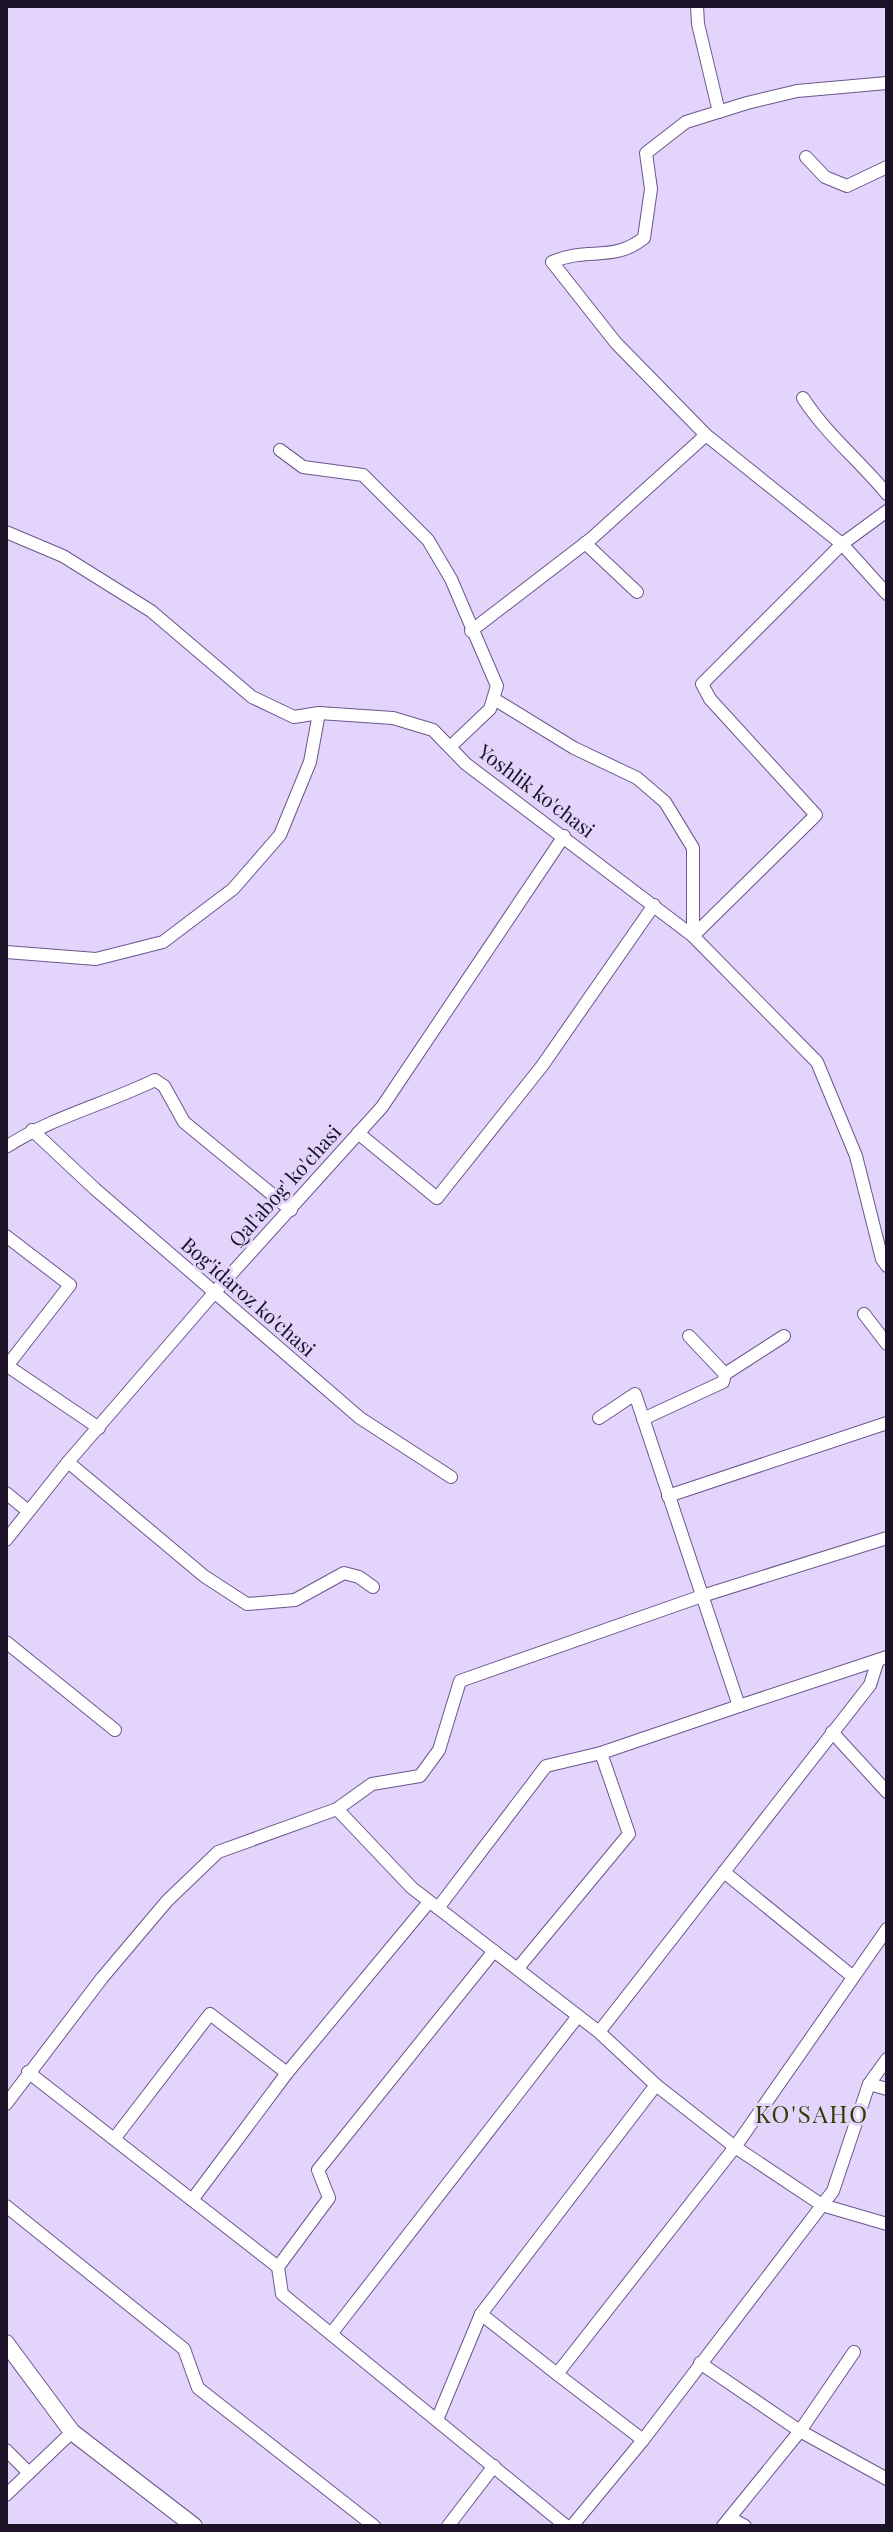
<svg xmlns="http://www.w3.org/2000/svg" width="893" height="2532" font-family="'Playfair Display',serif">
<rect width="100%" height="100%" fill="#e2d4fa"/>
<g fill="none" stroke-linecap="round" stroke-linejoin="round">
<defs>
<g id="minor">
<path d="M697,6l1,18 21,88"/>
<path d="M887,83l-90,8 -50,12 -61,19 -40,31 5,36 -7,49c-32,25 -55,8 -92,24l64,81 90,92 136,109 45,50"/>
<path d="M806,157l19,20 22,9 40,-19"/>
<path d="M803,398c23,36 57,63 84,96"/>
<path d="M280,450l23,17 60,8 65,65 23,39 46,107 -7,23 -39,37"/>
<path d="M6,532l57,24 88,55 101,86 42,20 25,-4 74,5 40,12 33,34 227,172 124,126 39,94 26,103 5,7"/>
<path d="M585,543l52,49"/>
<path d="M471,631l121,-93 114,-103"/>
<path d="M494,699l80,49 63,30 28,24 28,46v88l123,-121 -106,-116 -8,-15 140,-140 45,-33"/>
<path d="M6,952l90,7 67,-17 70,-53 47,-54 30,-73 9,-49"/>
<path d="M32,1130l63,59 265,229 91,59"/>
<path d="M358,1133l79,65 105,-132 112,-161"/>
<path d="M6,1147c46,-30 100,-43 149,-67l9,6 20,36 107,88"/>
<path d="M6,1236l64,49 -63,81"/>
<path d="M864,1314l23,30"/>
<path d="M6,1365l93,63"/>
<path d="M725,1374l59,-38"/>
<path d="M599,1418l36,-24 104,312 148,-49"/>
<path d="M643,1419l80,-37 2,-8 -36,-38"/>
<path d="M68,1462l136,114 43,28 48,-4 49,-27 15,4 14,10"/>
<path d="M6,1493l22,18"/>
<path d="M668,1496l219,-73"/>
<path d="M6,1540l62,-78 146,-169 168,-186 182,-271"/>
<path d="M6,1642l109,88"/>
<path d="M832,1732l55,60"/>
<path d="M337,1809l75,79 187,144 57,53 79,62 87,58 65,19"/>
<path d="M724,1872l128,104"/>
<path d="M438,1908l108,-142 55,-13"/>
<path d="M518,1968l111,-134 -28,-81 138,-47"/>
<path d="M599,2032l271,-347 8,-25"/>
<path d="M28,2072l250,195 4,27 284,232"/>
<path d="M287,2073l142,-171"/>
<path d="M869,2084l18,-25"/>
<path d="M6,2104l96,-126 65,-77 51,-49 119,-43 35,-25 48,-8 19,-26 21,-69 242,-85 185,-58"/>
<path d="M114,2139l96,-125 77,59 -95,127"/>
<path d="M6,2206l178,143 14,39 176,138"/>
<path d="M278,2267l51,-69 -11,-28 176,-219"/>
<path d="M481,2314l76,60"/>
<path d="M331,2334l247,-318"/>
<path d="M700,2363l100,68 87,48"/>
<path d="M437,2420l44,-106 175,-229"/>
<path d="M643,2440l-86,-66 178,-227 152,-218"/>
<path d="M6,2450l23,23"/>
<path d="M6,2495l66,-63"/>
<path d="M730,2518l15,8"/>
<path d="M448,2526l46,-60"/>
<path d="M572,2526l71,-86 190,-249 36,-107 18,5"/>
<path d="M723,2526l77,-95 54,-79"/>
</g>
<path id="major" d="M6,2343l66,89 122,94"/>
</defs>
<use href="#minor" stroke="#6c568d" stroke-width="14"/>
<use href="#major" stroke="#6c568d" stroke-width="18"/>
<use href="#minor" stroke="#fff" stroke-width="12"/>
<use href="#major" stroke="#fff" stroke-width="16"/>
</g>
<g text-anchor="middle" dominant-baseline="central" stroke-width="6" stroke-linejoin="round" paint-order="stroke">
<g font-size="20" fill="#1b1228" stroke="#e2d4fa">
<text transform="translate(537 790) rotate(37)">Yoshlik ko'chasi</text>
<text transform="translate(284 1185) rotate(-48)">Qal'abog' ko'chasi</text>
<text transform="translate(249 1296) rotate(41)">Bog'idaroz ko'chasi</text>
</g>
<g font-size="24" letter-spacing="2" fill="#303c01" stroke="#e2d4fa">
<text x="812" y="2113">KO'SAHO</text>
</g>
</g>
<rect width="893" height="2532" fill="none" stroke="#1b1228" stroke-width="16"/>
</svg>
